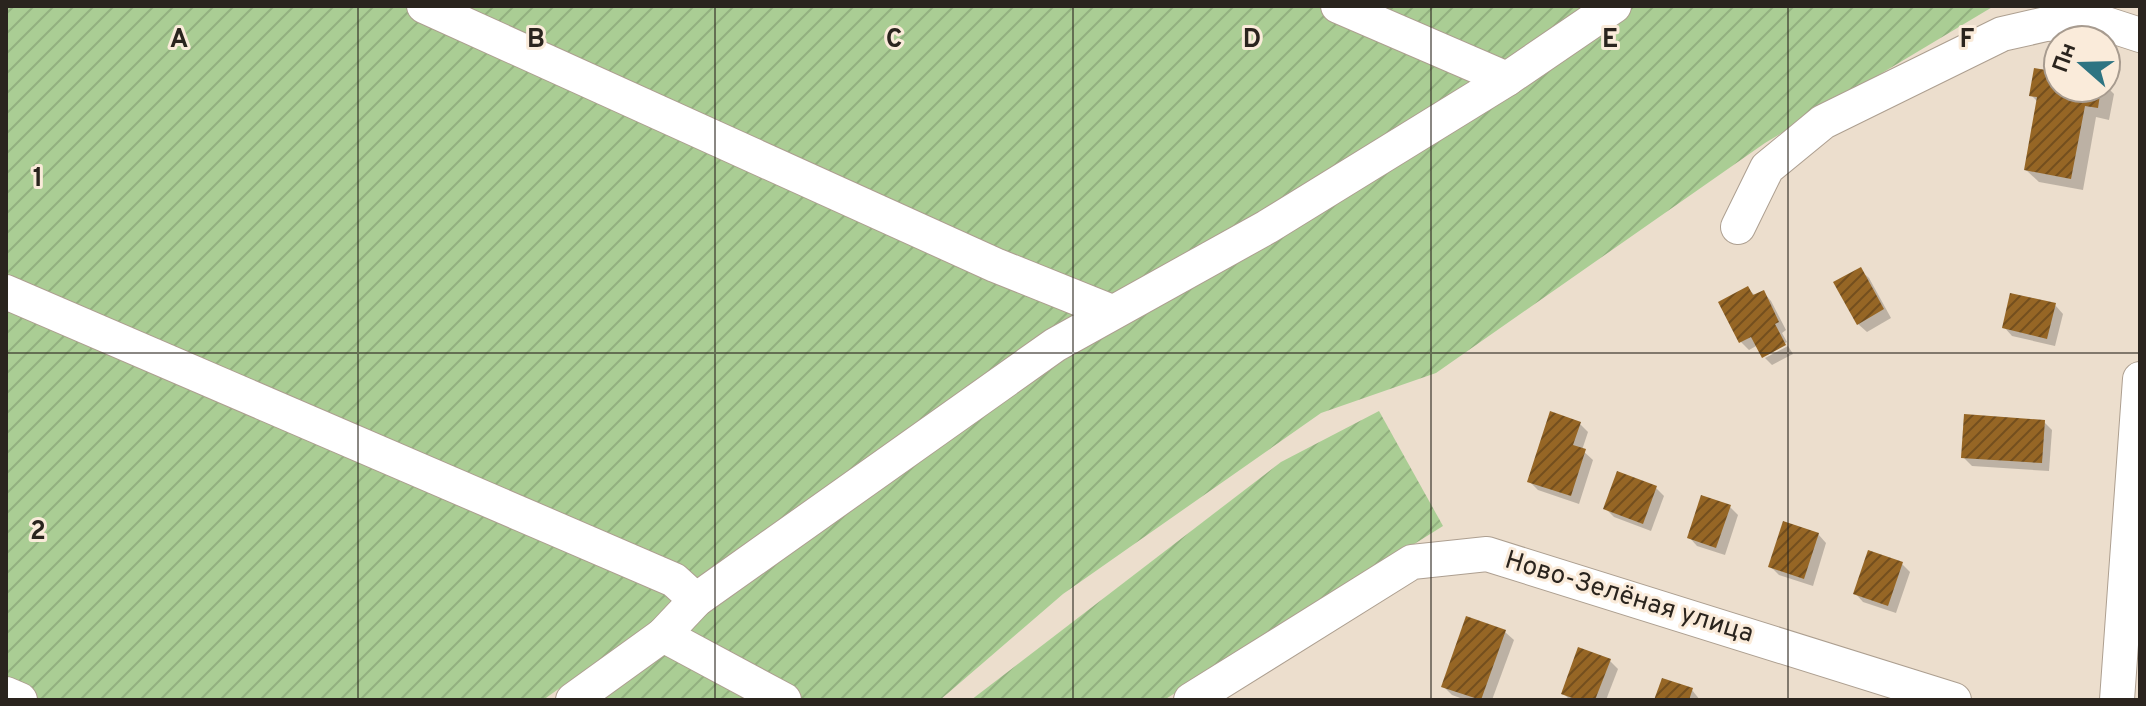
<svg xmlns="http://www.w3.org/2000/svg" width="2146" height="706" font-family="Overpass,sans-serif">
<defs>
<pattern id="garden-furrows" width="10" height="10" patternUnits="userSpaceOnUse" patternTransform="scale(2)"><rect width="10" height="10" fill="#aacd94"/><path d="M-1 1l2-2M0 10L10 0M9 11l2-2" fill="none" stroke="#92b07f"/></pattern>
<pattern id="building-hatch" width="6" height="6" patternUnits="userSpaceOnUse" patternTransform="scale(2)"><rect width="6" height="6" fill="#966625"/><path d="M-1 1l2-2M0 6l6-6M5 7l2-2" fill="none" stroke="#744f1e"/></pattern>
</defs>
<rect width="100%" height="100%" fill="#ecdecd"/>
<g fill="url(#garden-furrows)">
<path d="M6,6h1595l-98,68 -400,229 -560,397h-537z"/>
<path d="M1633,6h361l-229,137 -329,230 -115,40 -258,181 -123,106h-143l-125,-69 393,-279 269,-157z"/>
<path d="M1379,411l64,115 -279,174h-193l310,-238z"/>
<path d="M660,643l105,57h-182z"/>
</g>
<g fill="#0003">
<path d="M2058,74v14l48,-2 8,8 -5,26 -13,-3 -13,73 -44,-8 -13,-12 13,-67 -8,-8z"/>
<path d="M1860,270l9,8 22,40 -24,14 -9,-8z"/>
<path d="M1748,289l8,7 7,-4 8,9 15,29 -4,3 5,9 -24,13 -5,-10 -9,5 -9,-9z"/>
<path d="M2055,305l8,9 -8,32 -43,-10 -8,-9z"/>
<path d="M1788,346l5,8 -21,11 -7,-7z"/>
<path d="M2044,422l8,8 -3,41 -77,-5 -9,-9z"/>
<path d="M1580,424l8,8 -6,18 11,10 -14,44 -41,-14 -9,-9z"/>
<path d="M1655,487l9,9 -13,35 -37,-14 -8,-8z"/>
<path d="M1730,507l8,8 -13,40 -28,-9 -8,-9z"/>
<path d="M1818,534l8,9 -13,43 -34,-11 -8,-8z"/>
<path d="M1902,564l8,8 -14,41 -33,-11 -8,-9z"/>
<path d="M1505,632l9,8 -22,60h-26l-14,-5 -9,-9z"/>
<path d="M1610,661l8,8 -12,31h-36l-7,-7z"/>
<path d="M1692,690l8,10h-43z"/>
</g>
<g fill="url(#building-hatch)">
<path d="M2034,68l24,4v16h43l-3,20 -13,-2 -14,73 -47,-9 13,-73 -8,-1z"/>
<path d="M1861,267l23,42 -27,16 -24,-43z"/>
<path d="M1748,286l5,9 11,-5 15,32 -4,2 11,21 -24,13 -11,-21 -12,6 -21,-41z"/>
<path d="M2010,293l46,10 -9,36 -45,-11z"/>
<path d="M1550,411l31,11 -8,23 13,4 -15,47 -44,-14z"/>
<path d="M1964,414l81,6 -3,43 -81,-5z"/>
<path d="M1617,471l40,15 -14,38 -40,-15z"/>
<path d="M1701,495l30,10 -15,43 -29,-10z"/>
<path d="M1783,521l36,12 -15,46 -36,-12z"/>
<path d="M1868,550l35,12 -15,44 -35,-12z"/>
<path d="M1466,616l40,14 -25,70 -40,-13z"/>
<path d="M1578,647l33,12 -16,41h-17l-17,-6z"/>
<path d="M1662,678l31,10 -4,12h-35z"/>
</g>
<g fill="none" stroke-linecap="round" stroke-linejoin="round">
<defs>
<g id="minor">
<path d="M424,6l571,259 117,47"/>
<path d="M1338,6l169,73"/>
<path d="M1738,227l29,-59 56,-46 179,-88 44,-10 51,-3 43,14"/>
<path d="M6,292l668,288 22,20"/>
<path d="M663,635l121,65"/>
<path d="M6,694l14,6"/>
<path d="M573,700l90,-65 33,-35 359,-255 212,-118 240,-148 107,-73"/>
<path d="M1191,700l221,-138 75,-8 467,146"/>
<path d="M2117,700l23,-321"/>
</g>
</defs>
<use href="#minor" stroke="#ad9f90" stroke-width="36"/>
<use href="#minor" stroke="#fff" stroke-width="34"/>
</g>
<path fill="none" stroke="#2a241e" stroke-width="2" stroke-opacity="0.55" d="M358,6v694M715,6v694M1073,6v694M1431,6v694M1788,6v694M6,353h2134"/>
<g text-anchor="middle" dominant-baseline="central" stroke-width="6" stroke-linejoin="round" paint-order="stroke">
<g font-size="26" fill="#2a241e" stroke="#faebda">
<text transform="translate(1629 598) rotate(17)">Ново-Зелёная улица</text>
</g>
</g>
<g font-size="26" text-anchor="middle" font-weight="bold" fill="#2a241e" stroke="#faebda" stroke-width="6" stroke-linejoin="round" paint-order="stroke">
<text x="179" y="47">A</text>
<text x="536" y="47">B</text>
<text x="894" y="47">C</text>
<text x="1252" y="47">D</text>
<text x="1610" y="47">E</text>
<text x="1967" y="47">F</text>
<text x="38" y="186">1</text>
<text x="38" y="539">2</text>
</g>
<rect width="2146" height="706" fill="none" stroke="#2a241e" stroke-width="16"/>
<g transform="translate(2082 64) rotate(290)"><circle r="38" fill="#faebda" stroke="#a79b8f" stroke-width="2"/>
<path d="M0-6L14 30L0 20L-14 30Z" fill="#2e7482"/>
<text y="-12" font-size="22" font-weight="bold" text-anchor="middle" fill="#2a241e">Пн</text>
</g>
</svg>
